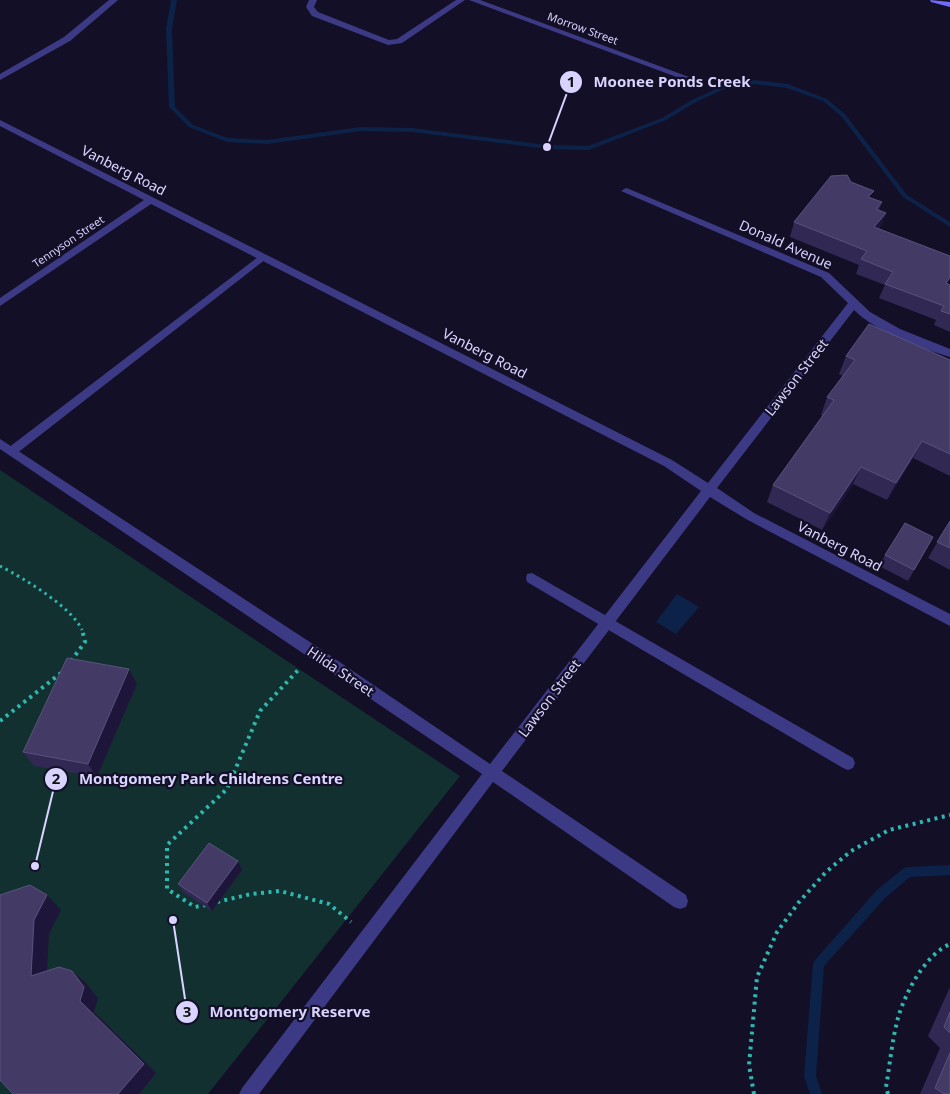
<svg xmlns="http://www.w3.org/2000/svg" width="950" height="1094" font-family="'Noto Sans',sans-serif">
<rect width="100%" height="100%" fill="#130f26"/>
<path fill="#12302f" d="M0,470l460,306 -252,318h-208z"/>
<path fill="#0c2248" d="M677,594l22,13 -23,27 -20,-12z"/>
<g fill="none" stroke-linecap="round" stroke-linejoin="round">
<g fill="#0c2248" fill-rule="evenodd">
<path d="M171,0h6l-5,29 3,78 18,18 35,13 39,2 94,-13 51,1 135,17 41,1 74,-28 30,-18 32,-15 31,-5 33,4 39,15 18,15 62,81 43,27v5l-47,-30 -62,-81 -18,-15 -36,-13 -32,-4 -28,4 -31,14 -30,18 -77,30 -42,-1 -135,-17 -51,-1 -94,13 -40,-2 -38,-15 -20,-20 -3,-78z"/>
<path d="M950,865v10l-40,2 -25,21 -61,68 -8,110 6,18h-12l-6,-18 9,-112 2,-4 62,-70 27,-22 4,-1z"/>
</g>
<path stroke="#2fb8b0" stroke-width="3" stroke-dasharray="2.5 4" stroke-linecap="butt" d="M0,566c23,12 72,41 82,64"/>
<g stroke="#2fb8b0" stroke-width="4" stroke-dasharray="3 4.5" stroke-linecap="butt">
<path d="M71,661l14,-19 -3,-13"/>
<path d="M0,721l61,-48"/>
<path d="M217,902l34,-8 29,-3 49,13 22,18"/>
<path d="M206,905l-11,2 -28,-18v-44l60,-56 33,-78 40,-43"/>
<path d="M754,1094l-5,-29 8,-88 20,-45 22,-30 27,-30 25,-21 38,-21 61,-15"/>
<path d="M888,1094l-2,-7c4,-23 6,-47 12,-69 7,-25 27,-63 52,-74"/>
</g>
<g fill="#3d3a85" fill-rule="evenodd">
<path d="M262,254l5,3 -1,2 -250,195h-8l-2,-3 2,-3z"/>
<path d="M532,573l321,185 2,5 -2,5 -5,2 -5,-2 -316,-186 -1,-4 1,-4z"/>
</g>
<g fill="#3d3a85" fill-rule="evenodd">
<path d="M109,0h9l-48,41 -70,39v-6l64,-37z"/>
<path d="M309,0h8l-3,7 4,5 71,28 8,-1 59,-39h9l-63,43 -14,2 -76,-29 -6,-9z"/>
<path d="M469,0h11l209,77 -7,2z"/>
<path d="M0,120l672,340 36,23 140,-180 -27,-26 -200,-86 5,-3 3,1 200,84 41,39 30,17 50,20v8c-29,-9 -74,-25 -96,-47l-137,178 37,25 196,101v12l-204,-107 -36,-22 -208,274 184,124 2,6 -2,6 -6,2 -6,-2 -181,-125 -234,312h-20l3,-6 240,-314 -482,-325v-10l319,209 171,116 211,-273 -37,-25 -513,-262 -151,102v-8l144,-98 -144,-74z"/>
</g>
<path fill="#6f6bff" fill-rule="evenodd" d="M930,0l20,2v5l-19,-5z"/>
</g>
<g fill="#312854">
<path d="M851,182l20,16 11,4 -3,8 7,3 -6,14 -1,2 71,56v47l-16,-7 2,-5 -57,-22 6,-13 -29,-11 3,-9 -69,-28 4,-15z"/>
<path d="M846,356l104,4v116l-37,-18 -26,42 -34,-16 -31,46 -55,-28 6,-17 50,-69 -2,-1 6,-18 16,-21 -4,-2z"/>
<path d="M950,521v49l-22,-12z"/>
<path d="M933,537l-25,44 -29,-15 6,-11z"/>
<path d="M137,684l-40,93 -63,-11 -11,-14z"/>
<path d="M242,870l-30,41 -29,-19 -5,-8z"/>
<path d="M950,988v106h-30l20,-46 -12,-12 21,-47z"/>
</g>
<g fill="#1d163a">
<path d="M886,213l-6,14 -11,15 5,-15z"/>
<path d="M922,441l-9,17 -26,42 9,-17z"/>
<path d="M861,467l-8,17 -31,46 8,-17z"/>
<path d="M129,669l8,15 -40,93 -9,-13z"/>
<path d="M238,861l4,9 -30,41 -5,-8z"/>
<path d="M47,895l14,15 -12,24 -3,54 -15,-12 3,-56z"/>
<path d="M72,971l14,12 12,15 -4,14 62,61 -17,21h-21l-38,-93z"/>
</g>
<g fill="#433a66" stroke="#5a527e">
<path d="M847,175l4,7 23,9 -6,6 14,5 -6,7 10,4 -12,14 76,29v22l-4,5 4,2v29l-9,-3 3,-5 -59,-22 8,-12 -32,-13 6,-8 -73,-29 37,-46z"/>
<path d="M869,324l81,36v94l-28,-13 -26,42 -35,-16 -31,46 -57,-28 61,-85 -7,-3 28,-37 -9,-4z"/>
<path d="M950,521v27l-13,-6z"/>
<path d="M905,523l28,14 -19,33 -29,-15z"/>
<path d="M67,658l62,11 -41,95 -65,-12z"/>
<path d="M209,843l29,18 -31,42 -29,-19z"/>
<path d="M30,885l17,10 -13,25 -3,56 28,-9 13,4 12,16 -4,14 64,63 -26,30h-105l-13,-14v-185z"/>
<path d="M950,1012v21l-6,-6z"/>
<path d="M950,1053v41h-6l-9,-6z"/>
</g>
<g text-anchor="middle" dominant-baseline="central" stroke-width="4.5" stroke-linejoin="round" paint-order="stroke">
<g font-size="11" fill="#d9d4ff" stroke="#130f26">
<text transform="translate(583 28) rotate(20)">Morrow Street</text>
<text transform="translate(68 241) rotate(-34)">Tennyson Street</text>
</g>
<g font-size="14" fill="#d9d4ff" stroke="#130f26">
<text transform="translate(124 170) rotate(27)">Vanberg Road</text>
<text transform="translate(786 244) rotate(24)">Donald Avenue</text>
<text transform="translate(485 353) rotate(27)">Vanberg Road</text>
<text transform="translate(796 377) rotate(-52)">Lawson Street</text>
<text transform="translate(840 546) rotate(27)">Vanberg Road</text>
<text transform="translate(341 671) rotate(34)">Hilda Street</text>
<text transform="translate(549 698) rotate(-53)">Lawson Street</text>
</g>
</g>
<path fill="none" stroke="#d9d4ff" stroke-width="2" d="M547 147L571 82M35 866L56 779M173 920L187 1012"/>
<g fill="#d9d4ff" stroke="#130f26" stroke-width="2">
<circle cx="547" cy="147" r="5"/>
<circle cx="35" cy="866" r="5"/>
<circle cx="173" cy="920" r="5"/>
<circle cx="571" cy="82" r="12"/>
<circle cx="56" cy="779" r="12"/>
<circle cx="187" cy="1012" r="12"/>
</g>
<g font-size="15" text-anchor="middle" font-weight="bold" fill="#111">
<text x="571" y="87">1</text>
<text x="56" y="784">2</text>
<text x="187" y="1017">3</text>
</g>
<g font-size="15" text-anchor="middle" font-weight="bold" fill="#d9d4ff" stroke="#130f26" stroke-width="4.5" stroke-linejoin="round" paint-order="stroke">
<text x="672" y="87">Moonee Ponds Creek</text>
<text x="211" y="784">Montgomery Park Childrens Centre</text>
<text x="290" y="1017">Montgomery Reserve</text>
</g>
</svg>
